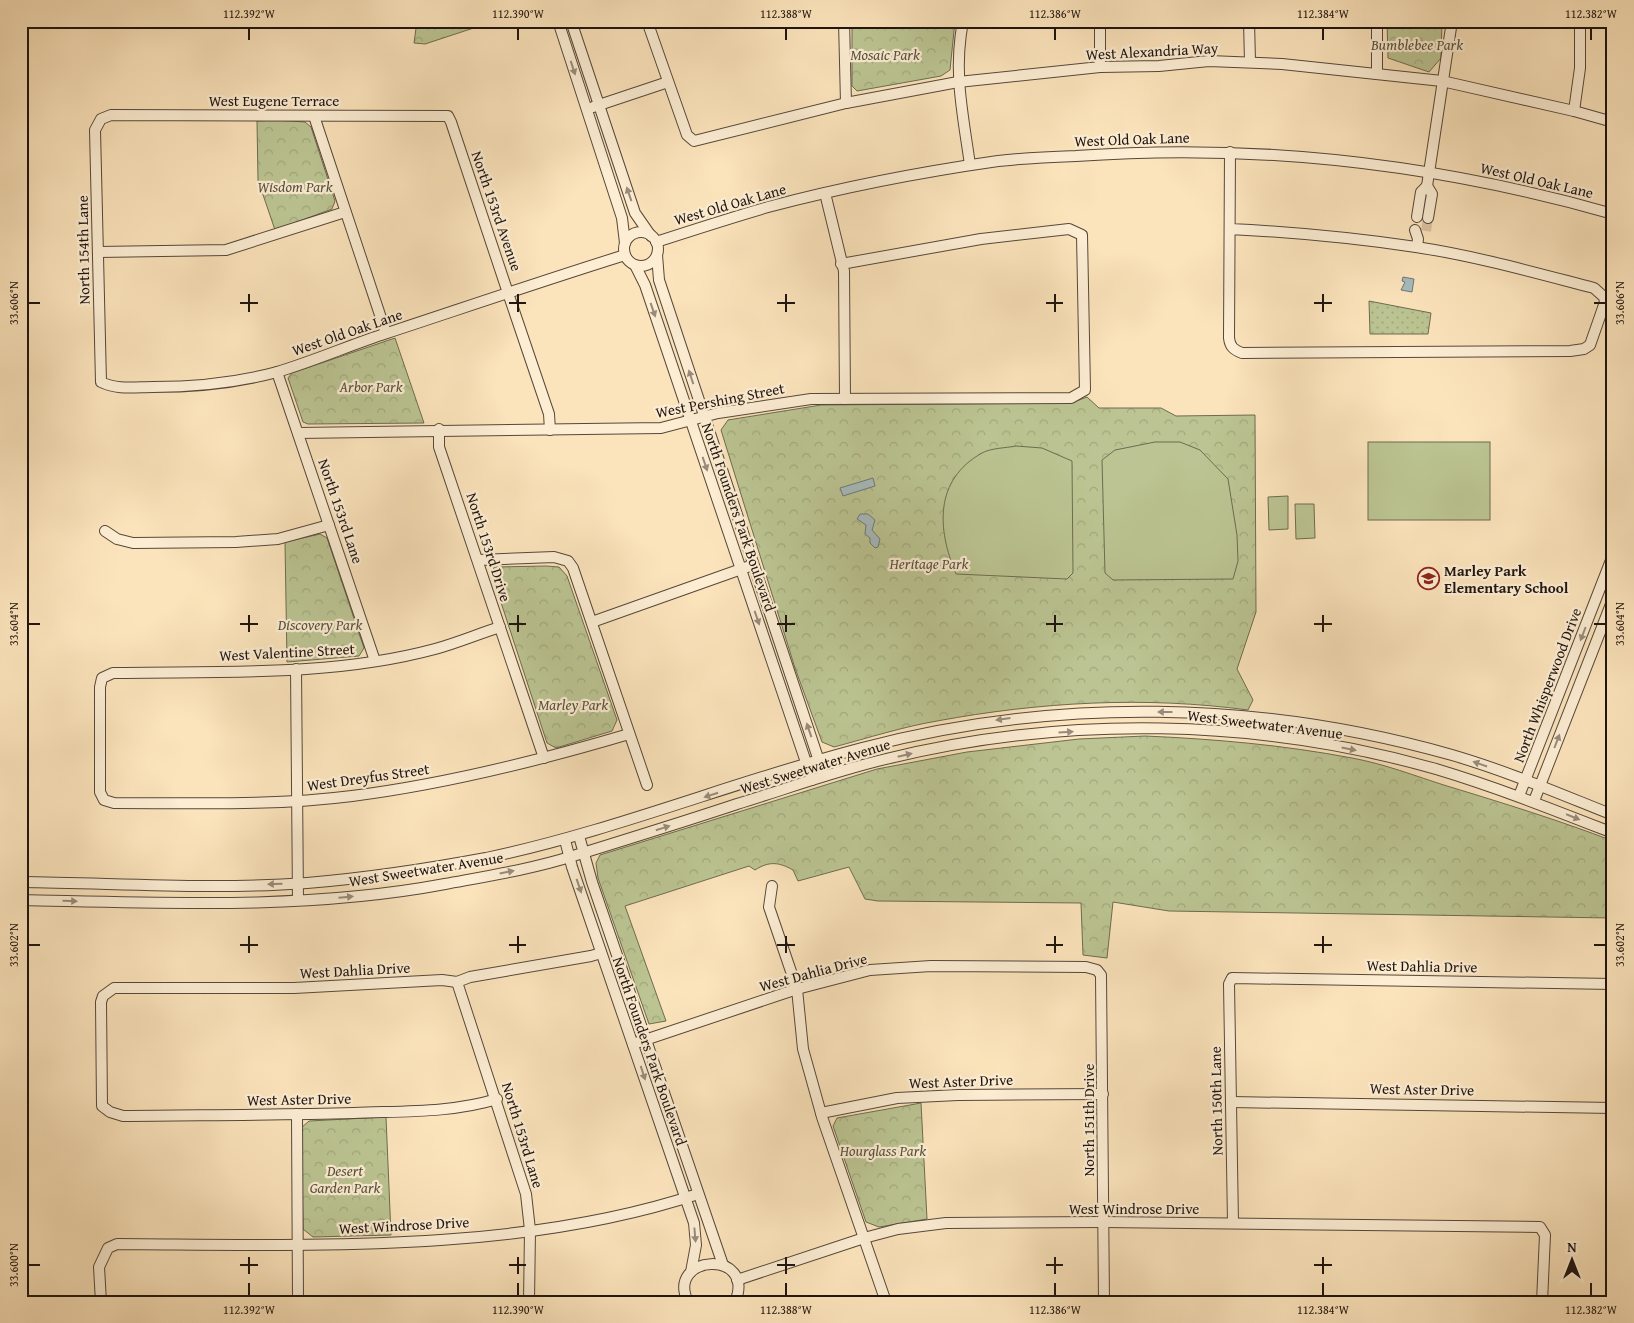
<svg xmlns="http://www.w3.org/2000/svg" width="1634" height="1323" font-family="'Gentium Book Plus',serif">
<defs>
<pattern id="grass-dots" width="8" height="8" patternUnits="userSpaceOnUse" patternTransform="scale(1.25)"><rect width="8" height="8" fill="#bbc492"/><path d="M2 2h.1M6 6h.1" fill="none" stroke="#a0a87d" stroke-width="1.8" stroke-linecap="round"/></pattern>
<pattern id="park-crowns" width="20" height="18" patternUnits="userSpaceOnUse" patternTransform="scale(1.25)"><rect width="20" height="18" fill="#bbc492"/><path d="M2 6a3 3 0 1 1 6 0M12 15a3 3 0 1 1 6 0" fill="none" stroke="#a0a87d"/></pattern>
</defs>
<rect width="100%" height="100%" fill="#fbe3bb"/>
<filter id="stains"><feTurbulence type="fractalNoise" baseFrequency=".004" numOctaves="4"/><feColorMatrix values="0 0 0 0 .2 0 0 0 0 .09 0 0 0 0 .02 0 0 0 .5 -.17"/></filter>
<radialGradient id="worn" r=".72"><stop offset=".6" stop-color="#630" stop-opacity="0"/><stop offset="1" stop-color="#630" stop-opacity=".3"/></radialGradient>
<path fill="url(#grass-dots)" stroke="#6d6c50" d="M1369,301l62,12 -3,21h-58z"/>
<g fill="url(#park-crowns)" stroke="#6d6c50">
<path d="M417,21h78l-70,23 -11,-1z"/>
<path d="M852,21h103l-5,49 -9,6 -84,15 -5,-5z"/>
<path d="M1387,21h55l-1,37 -12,14 -41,-14z"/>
<path d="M276,120l29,2 6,5 24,74 -3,8 -57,21 -17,-50 -1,-59z"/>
<path d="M395,338l29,85 -116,1 -5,-2 -15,-44 4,-5z"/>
<path d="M1087,397l12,11h62l15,8 79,-1 1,197 -19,57 16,31 -5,10c-103,-14 -208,-8 -311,11 -35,6 -69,17 -103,26l-12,-5 -27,-74 -74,-238 7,-10 93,-15 250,-2z"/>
<path d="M320,534l7,4 37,110 -5,8 -72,6 -2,-120z"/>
<path d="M546,566l13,1 8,9 50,144 -5,11 -56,17 -9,-5 -55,-168 2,-8z"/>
<path d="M1145,736c70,3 138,9 207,22 33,6 63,18 95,28 56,17 111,34 166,55v77l-444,-7 -56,-9 -6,56 -24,-3 -2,-52 -203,-2 -13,-2 -16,-32 -51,14 -5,-11c-14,-8 -24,-9 -38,0l-6,-4 -124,40 41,115 -17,3 -51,-146 -2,-15 4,-8 277,-86 90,-17 112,-13z"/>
<path d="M921,1103l6,116 -48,8 -13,-5 -33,-96 4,-8z"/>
<path d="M386,1117l5,118 -78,2 -10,-8 -2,-101 8,-7z"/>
</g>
<g fill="#bbc492" stroke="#6d6c50">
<path d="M1155,442h25l20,8 28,29 9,56 1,26 -5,18 -120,1 -8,-7 -3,-113 13,-10z"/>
<rect x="1368" y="442" width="122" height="78"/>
<path d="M1016,446l26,2 30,13 1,112 -6,6 -111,-5c-19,-45 -22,-94 26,-121 9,-5 24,-5 34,-7z"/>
<path d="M1288,496v33l-19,1 -1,-33z"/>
<path d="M1314,504l1,34 -19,1 -1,-35z"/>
</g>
<g fill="#a5bbbc" stroke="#6f7877">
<path d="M1403,277l11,2 -2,13 -11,-2 4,-8 -3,-1z"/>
<path d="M873,478l2,8 -32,10 -3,-8z"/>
<path d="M860,514h8l7,6 -3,10 8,9 -2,8 -3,1 -5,-5v-5l-5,-4 1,-9 -9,-6z"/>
</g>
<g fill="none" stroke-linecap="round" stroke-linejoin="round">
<path stroke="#dac4a1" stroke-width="10" stroke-dasharray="10 5" stroke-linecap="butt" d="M1426,231l2,-13"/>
<defs>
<g id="minor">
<path d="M558,21l64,197 3,25"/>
<path d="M571,21l64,192 16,23"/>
<path d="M647,21l40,114 7,6 152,-38 112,-21 142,-15 59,-1 50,-5 73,3 160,17 132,30 39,11"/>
<path d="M844,21l2,82"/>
<path d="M963,21c-10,52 0,93 7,144"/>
<path d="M1100,21v46"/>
<path d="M1249,21l1,41"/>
<path d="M1377,74v-53"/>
<path d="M593,107l75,-25"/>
<path d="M1574,111l6,-43v-47"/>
<path d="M314,116l72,217"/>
<path d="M1427,186l25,-165"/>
<path d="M1427,186l5,8 -4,24"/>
<path d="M825,193l19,78 1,128"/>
<path d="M1417,217l4,-25 6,-6"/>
<path d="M1230,229c62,3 124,9 186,18 60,9 120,26 178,41l10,9 1,5 -15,43 -6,4 -14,2 -328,2c-8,-3 -12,-6 -13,-15l1,-186"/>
<path d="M1415,230l3,9 -1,8"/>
<circle cx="641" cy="249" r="17"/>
<path d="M656,242c37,-12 74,-24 112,-35 75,-20 153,-35 230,-46 26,-3 52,-4 78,-5 181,-13 362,8 537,58"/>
<path d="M98,252l128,-2 119,-38"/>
<path d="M657,255l2,25 165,496"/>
<path d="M635,265l10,20 167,495"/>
<path d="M277,372l98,289"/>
<path d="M439,429v18l105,311"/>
<path d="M550,430l-1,-16 -41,-121 -57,-171 -3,-6 -337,-1 -10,4 -6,11 6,252c16,8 34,5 52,5 42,0 83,-4 124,-15 37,-11 73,-27 110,-39 79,-26 158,-53 238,-78"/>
<path d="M298,433l363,-5 57,-15 93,-14 260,-1 14,-8 -3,-155 -13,-6 -88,10 -140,25"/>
<path d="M105,531l12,8 16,4 103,-1 42,-3 51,-14"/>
<path d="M478,560l76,-3 14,4 5,7 74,217"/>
<path d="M592,622l155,-55"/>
<path d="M500,627c-22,7 -43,16 -65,22 -104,28 -215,22 -322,24l-11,5 -2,9v105l4,8 10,3c79,0 160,3 238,-7 95,-12 186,-35 277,-62"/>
<path d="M296,669l2,231"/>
<path d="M1519,796l94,-241"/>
<path d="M1534,801l79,-202"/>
<path d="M579,836l13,46 131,383"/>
<path d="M565,840l7,27 122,356 2,22 -5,27"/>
<path d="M21,882c95,1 192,8 286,1 60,-5 120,-14 179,-25 128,-27 249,-77 376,-110 194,-51 397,-48 590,7 55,16 108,39 161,60"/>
<path d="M772,886l-3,21 28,82 6,60 19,68 64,185"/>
<path d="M21,900c141,3 286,10 424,-16 43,-8 87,-15 128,-28 55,-17 110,-34 164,-52 49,-15 98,-33 149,-45 179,-44 372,-41 550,10 60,18 118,41 177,64"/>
<path d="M457,982l69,212 4,36 -1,72"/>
<path d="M633,1044l164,-55 73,-19 61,-4 155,1 11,3 4,5 3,327"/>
<path d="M497,1099c-46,14 -95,12 -143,14 -77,2 -154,2 -231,3l-13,-4 -8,-6 -1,-104 2,-6 11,-8h180l148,-8 15,2 13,-5 121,-21 10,-3"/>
<path d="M1231,1102l382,6"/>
<path d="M821,1113l76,-15 61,-3 145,-1"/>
<path d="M297,1114l1,188"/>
<path d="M1233,1223l-4,-239 3,-6 381,6"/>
<path d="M737,1280l127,-42 34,-9 48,-6 158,-1 436,5 5,8 -3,67"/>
<path d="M101,1302l-2,-35 9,-19 9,-4c189,1 400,10 581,-50"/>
<path d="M688,1302c-23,-48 69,-53 47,0"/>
</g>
</defs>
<use href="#minor" stroke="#56483a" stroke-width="12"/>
<use href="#minor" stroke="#fcedd3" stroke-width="10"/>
</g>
<defs><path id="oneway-solid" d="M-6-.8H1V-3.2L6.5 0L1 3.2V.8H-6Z" transform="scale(1.25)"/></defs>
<g fill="#998b7b">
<use href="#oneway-solid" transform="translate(573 68) rotate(72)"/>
<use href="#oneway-solid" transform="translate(629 194) rotate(-109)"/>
<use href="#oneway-solid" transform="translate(653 310) rotate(71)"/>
<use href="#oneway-solid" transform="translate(691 377) rotate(-108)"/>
<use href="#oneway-solid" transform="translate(705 464) rotate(71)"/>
<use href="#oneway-solid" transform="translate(757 618) rotate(71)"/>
<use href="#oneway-solid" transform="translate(1583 634) rotate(111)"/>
<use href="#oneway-solid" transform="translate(1165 712) rotate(-180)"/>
<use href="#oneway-solid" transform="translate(1003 719) rotate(172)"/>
<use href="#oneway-solid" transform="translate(809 730) rotate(-109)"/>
<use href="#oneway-solid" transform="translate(1066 732) rotate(-4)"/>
<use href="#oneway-solid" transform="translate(1557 741) rotate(-69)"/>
<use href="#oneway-solid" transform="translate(1349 749) rotate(11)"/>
<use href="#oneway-solid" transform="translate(905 755) rotate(-13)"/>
<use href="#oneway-solid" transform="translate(1480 764) rotate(-161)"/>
<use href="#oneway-solid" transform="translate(711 795) rotate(162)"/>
<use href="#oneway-solid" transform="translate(1573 817) rotate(22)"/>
<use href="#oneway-solid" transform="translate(663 828) rotate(-17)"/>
<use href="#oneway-solid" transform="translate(507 872) rotate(-11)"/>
<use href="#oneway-solid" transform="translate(275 884) rotate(179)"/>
<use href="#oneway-solid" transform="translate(579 886) rotate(71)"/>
<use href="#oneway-solid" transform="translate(346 897) rotate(-5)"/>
<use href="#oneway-solid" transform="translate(70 901) rotate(1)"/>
<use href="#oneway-solid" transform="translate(643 1073) rotate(72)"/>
<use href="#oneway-solid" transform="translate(695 1235) rotate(85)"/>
</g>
<path fill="none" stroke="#1f140f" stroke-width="2" d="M249,28v12M518,28v12M786,28v12M1055,28v12M1323,28v12M1591,28v12M249,294v18M518,294v18M786,294v18M1055,294v18M1323,294v18M28,303h12M240,303h18M509,303h17M777,303h18M1046,303h17M1314,303h18M1594,303h12M249,615v17M518,615v17M786,615v17M1055,615v17M1323,615v17M28,624h12M240,624h18M509,624h17M777,624h18M1046,624h17M1314,624h18M1594,624h12M249,936v17M518,936v17M786,936v17M1055,936v17M1323,936v17M28,945h12M240,945h18M509,945h17M777,945h18M1046,945h17M1314,945h18M1594,945h12M249,1257v17M518,1257v17M786,1257v17M1055,1257v17M1323,1257v17M28,1265h12M240,1265h18M509,1265h17M777,1265h18M1046,1265h17M1314,1265h18M249,1283v13M518,1283v13M786,1283v13M1055,1283v13M1323,1283v13M1591,1283v13"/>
<defs>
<symbol id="school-ring" viewBox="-11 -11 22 22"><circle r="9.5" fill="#fcedd3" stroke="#8f2418" stroke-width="1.5"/><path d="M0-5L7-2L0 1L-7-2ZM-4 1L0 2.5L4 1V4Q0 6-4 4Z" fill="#8f2418"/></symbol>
</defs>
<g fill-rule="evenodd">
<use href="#school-ring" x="1416" y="566" width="25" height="25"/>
</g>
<g text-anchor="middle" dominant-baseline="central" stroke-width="4.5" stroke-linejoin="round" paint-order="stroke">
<g font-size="15" font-style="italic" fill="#56523d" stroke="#fcedd3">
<text x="1417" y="44">Bumblebee Park</text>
<text x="885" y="54">Mosaic Park</text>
<text x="295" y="186">Wisdom Park</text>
<text x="371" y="386">Arbor Park</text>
<text x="929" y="563">Heritage Park</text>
<text x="320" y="624">Discovery Park</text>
<text x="573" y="704">Marley Park</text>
<text x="883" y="1150">Hourglass Park</text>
<text x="345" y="1170">Desert<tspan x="345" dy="17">Garden Park</tspan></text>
</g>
<g font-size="15" fill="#1f140f" stroke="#fcedd3">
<text transform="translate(1152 51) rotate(-3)">West Alexandria Way</text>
<text x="274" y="100">West Eugene Terrace</text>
<text transform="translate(1132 139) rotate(-2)">West Old Oak Lane</text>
<text transform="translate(1537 180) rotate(13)">West Old Oak Lane</text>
<text transform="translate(730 204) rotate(-16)">West Old Oak Lane</text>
<text transform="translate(497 211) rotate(71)">North 153rd Avenue</text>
<text transform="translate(83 250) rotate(-91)">North 154th Lane</text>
<text transform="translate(347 332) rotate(-19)">West Old Oak Lane</text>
<text transform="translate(720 400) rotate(-11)">West Pershing Street</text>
<text transform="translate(341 511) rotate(71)">North 153rd Lane</text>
<text transform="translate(739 517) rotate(71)">North Founders Park Boulevard</text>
<text transform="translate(489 547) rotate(72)">North 153rd Drive</text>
<text transform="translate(287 652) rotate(-3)">West Valentine Street</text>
<text transform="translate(1547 685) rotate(-69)">North Whisperwood Drive</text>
<text transform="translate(1265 724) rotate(7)">West Sweetwater Avenue</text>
<text transform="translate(815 766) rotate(-17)">West Sweetwater Avenue</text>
<text transform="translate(368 777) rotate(-8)">West Dreyfus Street</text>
<text transform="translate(426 869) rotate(-9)">West Sweetwater Avenue</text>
<text transform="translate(1422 966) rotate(1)">West Dahlia Drive</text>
<text transform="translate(355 970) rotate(-3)">West Dahlia Drive</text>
<text transform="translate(813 972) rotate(-15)">West Dahlia Drive</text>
<text transform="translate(650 1051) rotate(71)">North Founders Park Boulevard</text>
<text transform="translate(961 1081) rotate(-2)">West Aster Drive</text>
<text transform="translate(1422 1089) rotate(1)">West Aster Drive</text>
<text transform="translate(299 1099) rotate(-1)">West Aster Drive</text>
<text transform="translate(1216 1101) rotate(-91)">North 150th Lane</text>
<text transform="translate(1088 1120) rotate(-90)">North 151th Drive</text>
<text transform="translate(523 1135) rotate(73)">North 153rd Lane</text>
<text x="1134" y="1208">West Windrose Drive</text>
<text transform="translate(404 1225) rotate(-3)">West Windrose Drive</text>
</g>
<g font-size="15" font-weight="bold" fill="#1f140f" stroke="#fcedd3" text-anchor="start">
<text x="1444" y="570">Marley Park<tspan x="1444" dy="17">Elementary School</tspan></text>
</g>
</g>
<rect width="1634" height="1323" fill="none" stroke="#fbe3bb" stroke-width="55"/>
<g transform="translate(1572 1260)" stroke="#fcedd3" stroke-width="4" paint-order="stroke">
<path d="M0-4L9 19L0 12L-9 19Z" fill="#1f140f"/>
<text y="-8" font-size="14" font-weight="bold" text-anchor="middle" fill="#1f140f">N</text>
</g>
<rect x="28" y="28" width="1578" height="1268" fill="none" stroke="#1f140f" stroke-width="2"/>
<g font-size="12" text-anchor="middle" fill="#1f140f">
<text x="249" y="18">112.392°W</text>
<text x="518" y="18">112.390°W</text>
<text x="786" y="18">112.388°W</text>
<text x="1055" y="18">112.386°W</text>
<text x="1323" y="18">112.384°W</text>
<text x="1591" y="18">112.382°W</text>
<text transform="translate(14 303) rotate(-90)" y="4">33.606°N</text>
<text transform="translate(1620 303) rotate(-90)" y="4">33.606°N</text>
<text transform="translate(14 624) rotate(-90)" y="4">33.604°N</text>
<text transform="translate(1620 624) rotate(-90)" y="4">33.604°N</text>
<text transform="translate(14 945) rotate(-90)" y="4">33.602°N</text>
<text transform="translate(1620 945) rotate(-90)" y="4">33.602°N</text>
<text transform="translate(14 1265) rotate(-90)" y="4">33.600°N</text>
<text x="249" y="1314">112.392°W</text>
<text x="518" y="1314">112.390°W</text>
<text x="786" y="1314">112.388°W</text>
<text x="1055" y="1314">112.386°W</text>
<text x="1323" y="1314">112.384°W</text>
<text x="1591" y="1314">112.382°W</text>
</g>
<rect width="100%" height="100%" filter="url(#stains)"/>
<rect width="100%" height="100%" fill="url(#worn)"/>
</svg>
